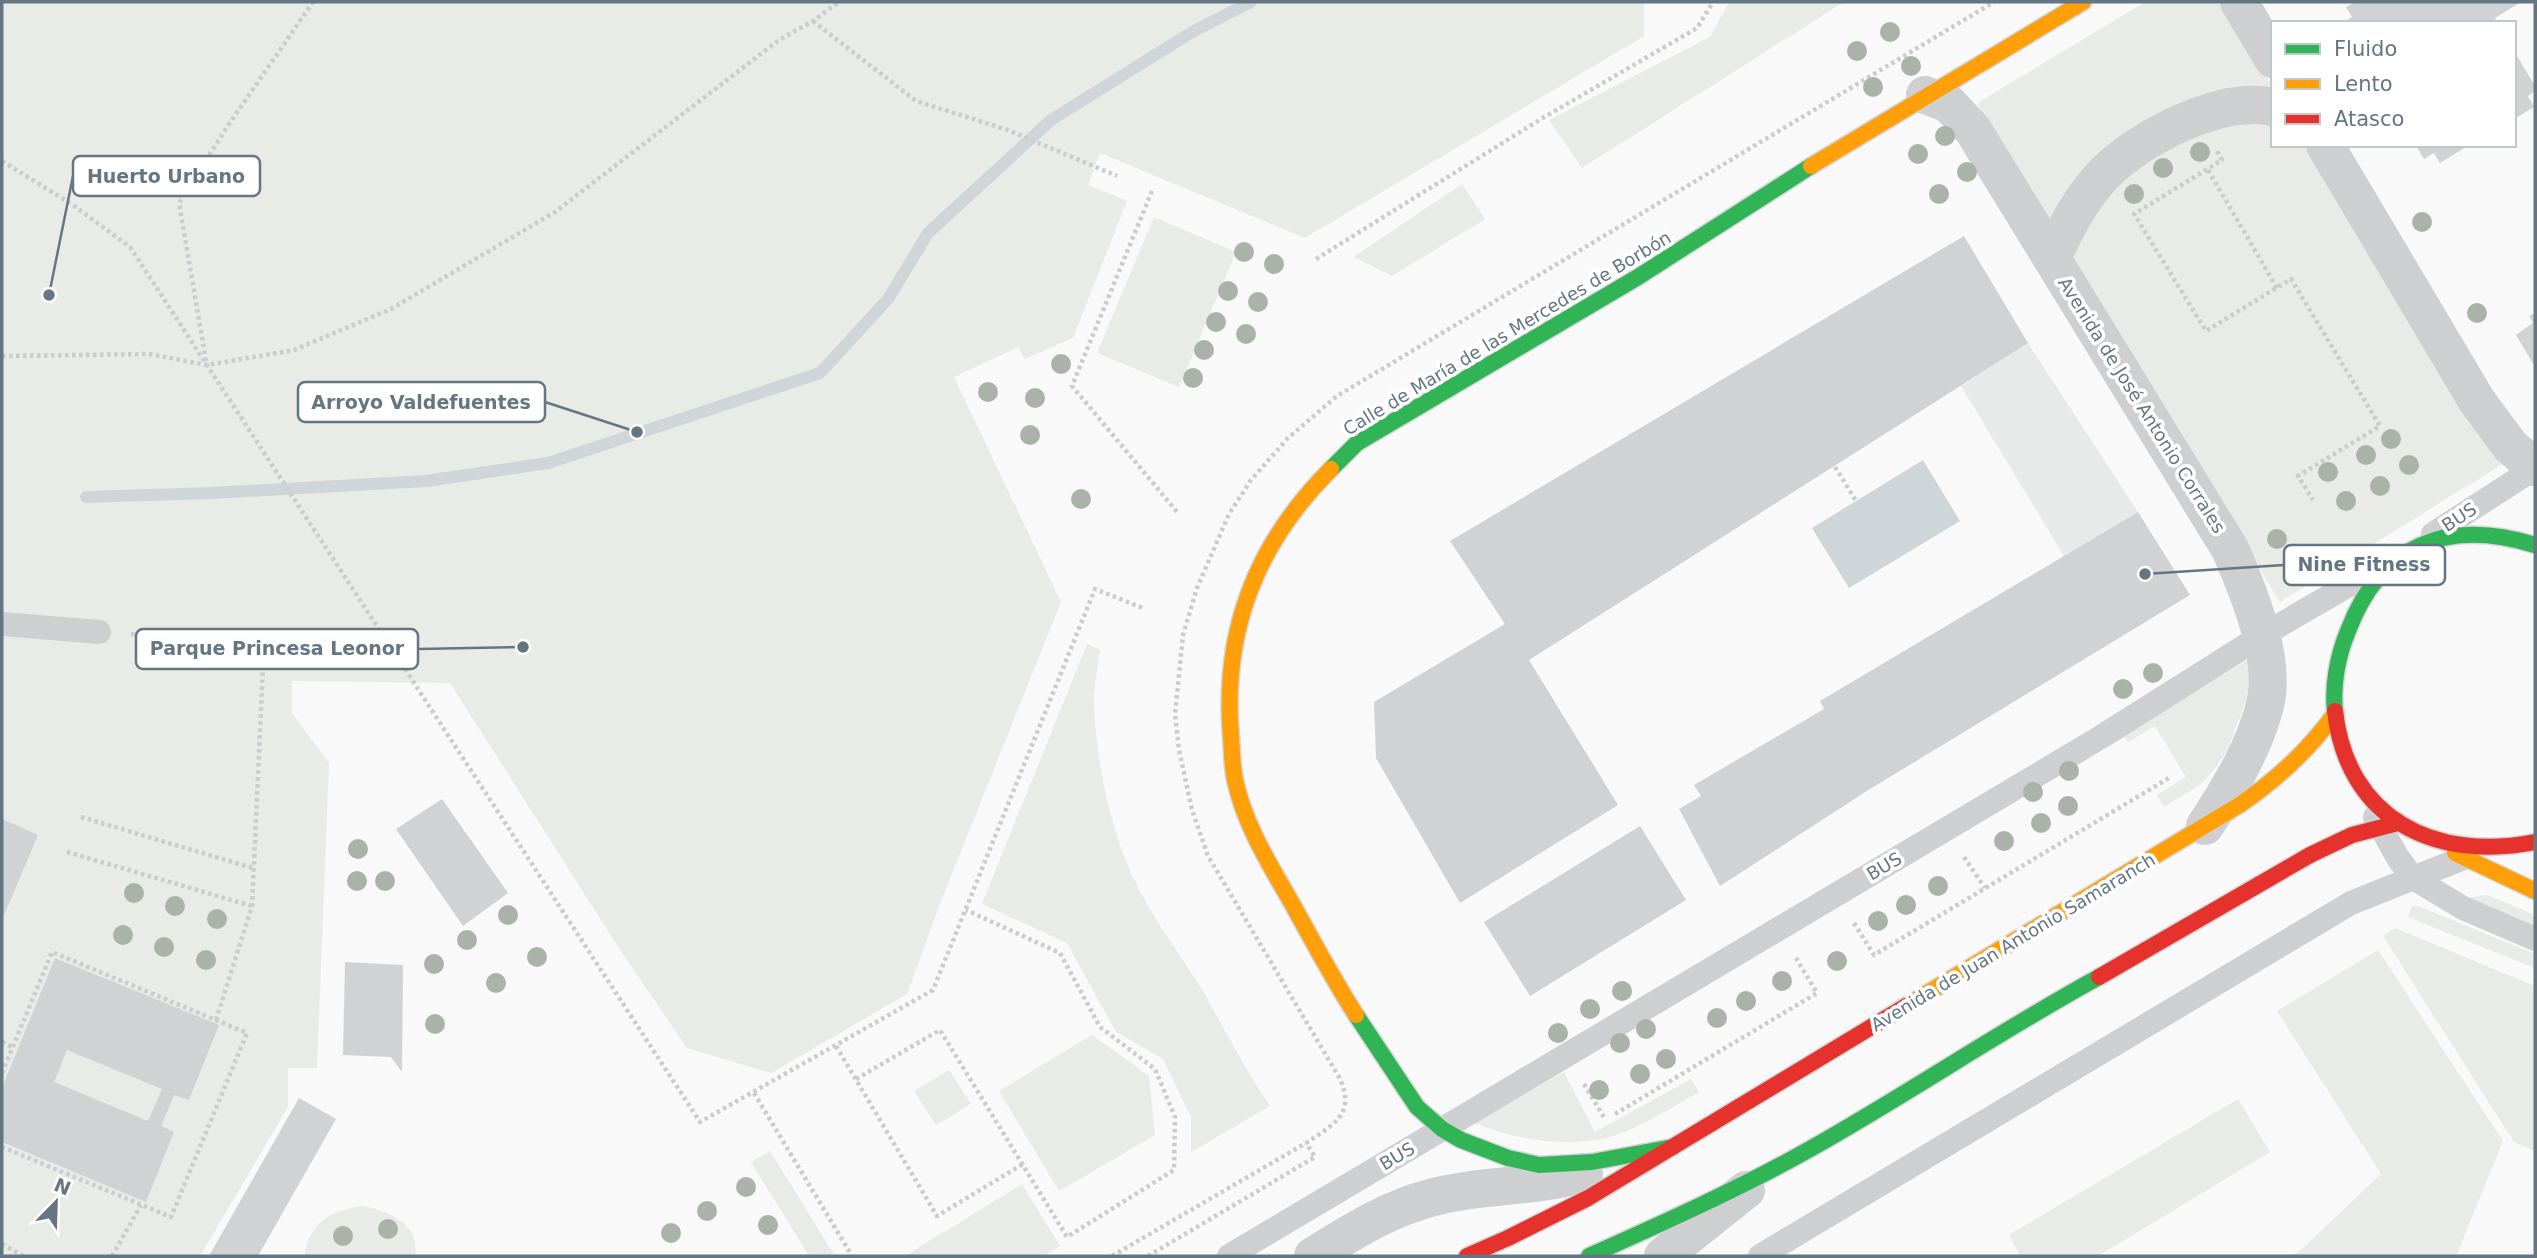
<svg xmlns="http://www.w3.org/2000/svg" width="2537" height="1258" font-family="'DejaVu Sans',sans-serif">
<rect width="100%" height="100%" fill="#f9f9f9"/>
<path fill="#e8e9e9" d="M2028,343l110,169 -74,44 -103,-170z"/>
<g fill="#e8ebe6">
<path d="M2,2h1642v34l-339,202 -205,-85 -12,32 39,16 -54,137 -48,21 -7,-12 -64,30 107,225 -120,299 -34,93 -136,79 -84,-25 -65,-95 -172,-270 -158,-2v32l37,50 -12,305h-29v39l-88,149h-198z"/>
<path d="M1729,2h115l-262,166 -33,-48 161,-83z"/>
<path d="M2145,2h76l52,86v57h35l193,320 -221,137 -303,-499z"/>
<path d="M1462,184l23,35 -93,57 -38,-19z"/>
<path d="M1154,217l82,35 -57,135 -82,-34z"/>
<path d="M1087,644l13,6c-2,19 -7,39 -6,58 3,56 15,114 37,165 19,42 48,79 72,118 22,39 42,78 67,115l-79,46v-35l-28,-58 -47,-27 -49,-89 -85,-39z"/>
<path d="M2251,658v29l-23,61 -11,18 -16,18 -37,23 -7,-12 29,-18 -31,-51 -27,16 -5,-7z"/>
<path d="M2487,895l48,20v12l-69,-29z"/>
<path d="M2412,906h6l117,48v14l-127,-51z"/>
<path d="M2395,928l140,58v165l-21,-9 -131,-206z"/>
<path d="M2378,950l125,191 -47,115h-164l9,-6 80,-76 -104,-163z"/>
<path d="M1092,1035l57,41 6,59 -96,56 -60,-100z"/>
<path d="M949,1070l22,34 -35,21 -22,-34z"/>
<path d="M1564,1072l31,60 96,-53 8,13c-28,16 -67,41 -98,47 -43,8 -86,0 -127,-16z"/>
<path d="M2238,1099l32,53 -172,104h-78l-11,-21z"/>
<path d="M770,1151l65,105h-26l-58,-94z"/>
<path d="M1022,1184l38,62 -16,10h-139z"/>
<path d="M363,1206c25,5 58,18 52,50h-111c6,-34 26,-46 59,-50z"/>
</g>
<path fill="#ced6d9" d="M1923,460l37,61 -111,67 -37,-60z"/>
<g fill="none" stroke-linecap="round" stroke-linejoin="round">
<path stroke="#ced6d9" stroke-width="12" d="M86,497l126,-4 214,-12 122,-18 272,-90 68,-74 40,-66 123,-113 141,-88 59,-30"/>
</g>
<g fill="#d0d2d3" fill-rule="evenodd">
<path d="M2355,2h166l-26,16 2,5h-155l10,-6 -6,-10z"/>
<path d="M2514,51l21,35v5l-7,5 6,11 -20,12z"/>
<path d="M2416,145h53l-29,18 -6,-10 -10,6z"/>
<path d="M1964,236l64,107 -499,317 89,145 -158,98 -84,-145 -2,-56 131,-78 -55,-83z"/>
<path d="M2535,313v54l-19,-32 17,-12 -4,-7z"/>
<path d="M2138,512l52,83 -320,194 -150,97 -41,-77 22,-13 -7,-11 130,-76 -4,-8z"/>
<path d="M442,799l66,94 -45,33 -67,-97z"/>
<path d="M2,819l36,16 -36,85z"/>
<path d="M1640,826l46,74 -156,96 -46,-74z"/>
<path d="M55,958l164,67 -30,75 -15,-5 -13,31 13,6 -28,70 -144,-60v-54zM67,1050l95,39 -14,32 -94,-39z"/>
<path d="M345,962l58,3 -1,107 -11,-15 -48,-2z"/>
<path d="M299,1098l37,21 -78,137h-49z"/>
</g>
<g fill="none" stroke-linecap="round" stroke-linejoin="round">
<defs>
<g id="fast">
<path d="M1331,469l26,-26 281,-166 173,-111"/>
<path d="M2335,711c-3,-26 3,-56 13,-80 33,-87 99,-113 187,-86"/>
<path d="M1356,1015l61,92 25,22 19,11 47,18 31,7 53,-3 81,-15"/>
<path d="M1589,1256c74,-33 150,-67 221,-107 98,-55 190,-118 289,-172"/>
</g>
<g id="slow">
<path d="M1811,166l272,-164"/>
<path d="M1331,469c-75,75 -109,162 -100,268 1,14 1,29 4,43 10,47 37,88 60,129 20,36 39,72 61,106"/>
<path d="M2455,853l80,38"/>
<path d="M1906,1006l335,-202c36,-25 67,-53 93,-89"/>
</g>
<g id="jam">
<path d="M2335,711c12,108 100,151 200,131"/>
<path d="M2099,977l211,-122 42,-20 46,-12"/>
<path d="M1467,1256l41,-18 80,-40 318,-192"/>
</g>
</defs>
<use href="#fast" stroke="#d5d6d7" stroke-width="19"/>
<use href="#slow" stroke="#d5d6d7" stroke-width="19"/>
<use href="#jam" stroke="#d5d6d7" stroke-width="19"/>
<g stroke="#cbcccd" stroke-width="4.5" stroke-dasharray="3.5 3.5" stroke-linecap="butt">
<path d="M813,21l103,80 92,29 109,46"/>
<path d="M2217,151l5,9 -88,54 72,117 85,-52 89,147 -82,50 15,24"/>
<path d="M2,161l71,44 57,42 570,875 233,-132 162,-401 48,19"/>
<path d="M2208,170l69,118"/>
<path d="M1152,191l-80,195 106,127"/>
<path d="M1316,259l225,-140 156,-91 16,-26"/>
<path d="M2,356l147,-2 58,11 87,-15 97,-41 164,-97 224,-172 34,-19 26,-19"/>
<path d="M206,361l-27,-158 48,-76 86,-125"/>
<path d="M1835,467l21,34"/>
<path d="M131,634l266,23"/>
<path d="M81,817l172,51"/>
<path d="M67,852l185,54"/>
<path d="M1964,857l21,31"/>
<path d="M1854,923l20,32 295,-177"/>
<path d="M216,1020l36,-114 12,-261"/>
<path d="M2,1042l10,5"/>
<path d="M836,1046l101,170 86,-52"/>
<path d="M2,1073l50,-121 195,81 -76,184 -169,-70"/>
<path d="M856,1079l84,-49 127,207 107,-67 1,-53 -20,-48 -55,-42 -40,-74 -94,-43"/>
<path d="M1584,1084l21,35"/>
<path d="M754,1093l98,163"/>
<path d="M1615,1114l202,-121 -21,-35"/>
<path d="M2,1244l21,12"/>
<path d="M112,1256l29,-51"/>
<path d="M1112,1256l194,-113c27,-18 51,-29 33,-66l-131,-221 -16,-46 -13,-60 -4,-36 8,-79 14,-47 32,-74 22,-34 37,-42 49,-42 657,-394"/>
<path d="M1148,1256l167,-99 -9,-14"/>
</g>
<g stroke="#cecfd0" stroke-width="24">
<path d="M2433,534l102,-66"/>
<path d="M2,624l97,8"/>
<path d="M2375,817l23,41 15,20 50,30 72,31"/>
<path d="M1229,1256l872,-519 160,-101 117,-68"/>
<path d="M1760,1256l591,-353 120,-48"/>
</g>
<g stroke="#cecfd0" stroke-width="38">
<path d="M2239,2l34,57"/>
<path d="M1925,95l24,9 24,26 257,419c18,41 47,111 35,156 -11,44 -36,84 -60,121"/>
<path d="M2325,145l152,256 34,46 24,20"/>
<path d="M2052,258c14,-31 30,-62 54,-86 35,-35 117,-77 167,-65"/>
<path d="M1313,1256c39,-24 76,-48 121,-59 49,-13 101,-9 150,-24"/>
<path d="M1663,1256l83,-66"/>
</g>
<use href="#fast" stroke="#30b455" stroke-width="16"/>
<use href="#slow" stroke="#ff9f0a" stroke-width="16"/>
<use href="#jam" stroke="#e5322d" stroke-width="16"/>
</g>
<g fill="#a9b3a7">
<circle cx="1890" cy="32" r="10"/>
<circle cx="1857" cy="51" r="10"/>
<circle cx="1911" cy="66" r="10"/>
<circle cx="1873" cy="87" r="10"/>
<circle cx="1945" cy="136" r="10"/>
<circle cx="2200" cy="152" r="10"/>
<circle cx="1918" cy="154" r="10"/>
<circle cx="2163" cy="168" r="10"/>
<circle cx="1967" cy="172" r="10"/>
<circle cx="1939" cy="194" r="10"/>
<circle cx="2134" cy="194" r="10"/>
<circle cx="2422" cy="222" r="10"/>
<circle cx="1244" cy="252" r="10"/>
<circle cx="1274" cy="264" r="10"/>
<circle cx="1228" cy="291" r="10"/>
<circle cx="1258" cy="302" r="10"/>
<circle cx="2477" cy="313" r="10"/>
<circle cx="1216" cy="322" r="10"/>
<circle cx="1246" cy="334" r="10"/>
<circle cx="1204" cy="350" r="10"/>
<circle cx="1061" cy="364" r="10"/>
<circle cx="1193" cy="378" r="10"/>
<circle cx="988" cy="392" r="10"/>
<circle cx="1035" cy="398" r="10"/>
<circle cx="1030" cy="435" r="10"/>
<circle cx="2391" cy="439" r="10"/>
<circle cx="2366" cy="455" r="10"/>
<circle cx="2409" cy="465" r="10"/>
<circle cx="2328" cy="472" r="10"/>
<circle cx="2380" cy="486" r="10"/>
<circle cx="1081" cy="499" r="10"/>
<circle cx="2346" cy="501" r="10"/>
<circle cx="2277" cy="539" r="10"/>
<circle cx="2153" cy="673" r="10"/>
<circle cx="2123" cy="689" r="10"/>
<circle cx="2069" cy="771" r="10"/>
<circle cx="2033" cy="792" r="10"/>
<circle cx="2068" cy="806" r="10"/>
<circle cx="2041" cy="823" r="10"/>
<circle cx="2004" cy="841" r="10"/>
<circle cx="358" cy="849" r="10"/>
<circle cx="357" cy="881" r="10"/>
<circle cx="385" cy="881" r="10"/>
<circle cx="1938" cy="886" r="10"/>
<circle cx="134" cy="893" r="10"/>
<circle cx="1906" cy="905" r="10"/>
<circle cx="175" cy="906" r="10"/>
<circle cx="508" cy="915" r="10"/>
<circle cx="217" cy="919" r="10"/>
<circle cx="1878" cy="921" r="10"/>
<circle cx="123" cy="935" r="10"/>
<circle cx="467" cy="940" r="10"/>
<circle cx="164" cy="947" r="10"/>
<circle cx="537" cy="957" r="10"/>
<circle cx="206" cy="960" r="10"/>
<circle cx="1837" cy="961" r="10"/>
<circle cx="434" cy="964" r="10"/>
<circle cx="1782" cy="981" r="10"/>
<circle cx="496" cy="983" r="10"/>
<circle cx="1622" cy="991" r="10"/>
<circle cx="1746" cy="1001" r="10"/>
<circle cx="1590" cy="1009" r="10"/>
<circle cx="1717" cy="1018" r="10"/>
<circle cx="435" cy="1024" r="10"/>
<circle cx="1646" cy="1029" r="10"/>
<circle cx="1558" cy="1033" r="10"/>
<circle cx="1620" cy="1043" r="10"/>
<circle cx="1666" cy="1059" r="10"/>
<circle cx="1640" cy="1074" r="10"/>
<circle cx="1599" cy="1090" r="10"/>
<circle cx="746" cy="1187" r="10"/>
<circle cx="707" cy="1211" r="10"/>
<circle cx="768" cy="1225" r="10"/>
<circle cx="388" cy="1229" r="10"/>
<circle cx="671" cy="1233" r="10"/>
<circle cx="343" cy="1236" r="10"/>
</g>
<g text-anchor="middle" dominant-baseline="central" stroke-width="7" stroke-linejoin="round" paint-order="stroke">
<g font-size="18" fill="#657683" stroke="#fff">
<text transform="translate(1507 333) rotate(-31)">Calle de María de las Mercedes de Borbón</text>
<text transform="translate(2142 405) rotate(58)">Avenida de José Antonio Corrales</text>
<text transform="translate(2459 517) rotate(-33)">BUS</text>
<text transform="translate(1884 866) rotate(-31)">BUS</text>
<text transform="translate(2013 942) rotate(-31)">Avenida de Juan Antonio Samaranch</text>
<text transform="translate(1397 1156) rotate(-31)">BUS</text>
</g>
</g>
<path fill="none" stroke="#657683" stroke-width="2.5" d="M49 295L73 176M637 432L545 402M2145 574L2284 565M523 647L418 649"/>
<g fill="#657683" stroke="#fff" stroke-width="2.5">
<circle cx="49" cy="295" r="7"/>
<circle cx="637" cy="432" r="7"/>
<circle cx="2145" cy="574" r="7"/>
<circle cx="523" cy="647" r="7"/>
</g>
<g fill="#fff" stroke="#657683" stroke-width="2.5">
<rect x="73" y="156" width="187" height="40" rx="7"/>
<rect x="298" y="382" width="247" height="40" rx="7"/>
<rect x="2284" y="545" width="161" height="40" rx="7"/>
<rect x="136" y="629" width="282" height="40" rx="7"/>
</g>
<g font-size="19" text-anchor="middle" font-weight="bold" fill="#657683">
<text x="166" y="183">Huerto Urbano</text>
<text x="421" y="409">Arroyo Valdefuentes</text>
<text x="2364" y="571">Nine Fitness</text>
<text x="277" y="655">Parque Princesa Leonor</text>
</g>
<rect width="2537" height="1258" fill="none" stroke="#657683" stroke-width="7"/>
<rect x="2271" y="21" width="245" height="126" fill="#ffffff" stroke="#c1c8cd" stroke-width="2"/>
<rect x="2285" y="44" width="35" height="10" fill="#30b455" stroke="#c1c8cd" stroke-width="2"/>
<text x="2334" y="56" font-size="21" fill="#657683">Fluido</text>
<rect x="2285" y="79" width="35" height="10" fill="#ff9f0a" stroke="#c1c8cd" stroke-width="2"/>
<text x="2334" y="91" font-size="21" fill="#657683">Lento</text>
<rect x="2285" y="114" width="35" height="10" fill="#e5322d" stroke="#c1c8cd" stroke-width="2"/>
<text x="2334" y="126" font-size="21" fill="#657683">Atasco</text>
<g transform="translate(56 1202) rotate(23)" stroke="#ffffff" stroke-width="5" paint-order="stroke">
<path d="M0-5L12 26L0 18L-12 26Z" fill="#657683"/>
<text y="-10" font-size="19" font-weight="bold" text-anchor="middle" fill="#657683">N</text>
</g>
</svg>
